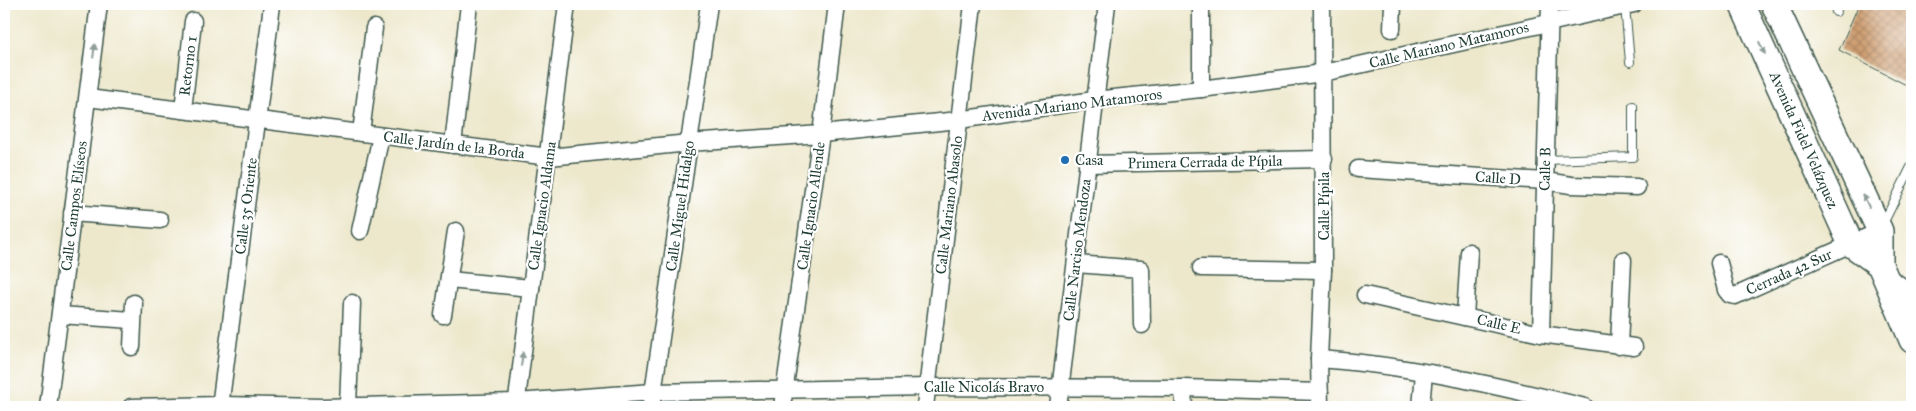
<svg xmlns="http://www.w3.org/2000/svg" width="1916" height="411" font-family="'IM FELL Great Primer',serif">
<defs>
<pattern id="building-cross-hatch" width="8" height="8" patternUnits="userSpaceOnUse" patternTransform="scale(1.25)"><rect width="8" height="8" fill="#ce9d70"/><path d="M0 0l8 8M0 8l8-8" fill="none" stroke="#a7815d"/></pattern>
</defs>
<rect width="100%" height="100%" fill="#fff"/>
<filter id="ink" filterUnits="userSpaceOnUse"><feTurbulence type="fractalNoise" baseFrequency=".02" numOctaves="2"/><feDisplacementMap in="SourceGraphic" scale="10" xChannelSelector="R" yChannelSelector="G"/><feConvolveMatrix kernelMatrix="1 2 1 2 8 2 1 2 1" color-interpolation-filters="sRGB"/></filter>
<filter id="wash" filterUnits="userSpaceOnUse"><feTurbulence type="fractalNoise" baseFrequency=".0096" numOctaves="4" result="noise"/><feDisplacementMap in="SourceGraphic" scale="20" xChannelSelector="R" yChannelSelector="G"/><feGaussianBlur stdDeviation="1.12" result="paint"/><feColorMatrix in="noise" values="0 0 0 0 0 0 0 0 0 0 0 0 0 0 0 0 0 1.4 0 .05"/><feComposite in="paint" operator="in"/></filter>
<g filter="url(#wash)">
<rect width="100%" height="100%" fill="#ede8cc"/>
<g id="blocks">
<path fill="url(#building-cross-hatch)" d="M1859,4h53v84l-73,-38z"/>
</g>
</g>
<g filter="url(#ink)">
<use href="#blocks" fill-opacity="0" stroke="#3e574b" stroke-width="1"/>
<g fill="none" stroke-linecap="round" stroke-linejoin="round">
<defs>
<g id="lane">
<path d="M1625,6l5,56"/>
<path d="M1836,12l3,-8"/>
<path d="M1546,160l87,-3v-51"/>
<path d="M1882,226l30,-61"/>
</g>
<g id="street">
<path d="M1201,4v85"/>
<path d="M1392,29l1,-25"/>
<path d="M88,98l461,59 140,-14 132,-9 138,-14 135,-20 107,-11 122,-16 311,-69"/>
<path d="M183,110l10,-89"/>
<path d="M361,133l13,-105"/>
<path d="M453,145l16,-141"/>
<path d="M1087,164l237,-5"/>
<path d="M1358,169l187,12 26,4 66,2"/>
<path d="M72,213l88,7"/>
<path d="M360,231l21,-95"/>
<path d="M1719,263l7,27 4,5 5,1 145,-65"/>
<path d="M1076,264l65,5 1,56"/>
<path d="M1201,268l122,2"/>
<path d="M1885,275l27,18"/>
<path d="M449,280l82,8"/>
<path d="M1365,295l176,39 93,13"/>
<path d="M60,315l72,5"/>
<path d="M443,315l13,-84"/>
<path d="M1465,317l4,-65"/>
<path d="M1541,334l9,-330"/>
<path d="M1619,346l4,-86"/>
<path d="M132,347l2,-44"/>
<path d="M1319,359c90,6 179,27 266,48"/>
<path d="M1183,388l1,19"/>
<path d="M348,406l4,-103"/>
<path d="M48,407l51,-403"/>
<path d="M131,407l90,-2 101,2 195,-5 136,-10 275,-5 255,1 137,4"/>
<path d="M220,407l52,-402"/>
<path d="M516,407l51,-403"/>
<path d="M651,407l58,-403"/>
<path d="M782,407l39,-273 16,-130"/>
<path d="M925,407l48,-403"/>
<path d="M1058,407l49,-403"/>
<path d="M1320,407l-1,-48 4,-89 -1,-266"/>
<path d="M1421,407l3,-34"/>
</g>
<g id="primary">
<path d="M1742,4l109,240 29,21"/>
<path d="M1774,4l106,227v34l32,75"/>
</g>
</defs>
<use href="#lane" stroke="#3e574b" stroke-width="10"/>
<use href="#street" stroke="#3e574b" stroke-width="19"/>
<use href="#primary" stroke="#3e574b" stroke-width="28"/>
<use href="#lane" stroke="#fff" stroke-width="8"/>
<use href="#street" stroke="#fff" stroke-width="16"/>
<use href="#primary" stroke="#fff" stroke-width="25"/>
</g>
<defs><path id="oneway-solid" d="M-6-.8H1V-3.2L6.5 0L1 3.2V.8H-6Z" transform="scale(1.25)"/></defs>
<g fill="#8f9e9a">
<use href="#oneway-solid" transform="translate(1762 48) rotate(65)"/>
<use href="#oneway-solid" transform="translate(94 51) rotate(-83)"/>
<use href="#oneway-solid" transform="translate(1866 201) rotate(-115)"/>
<use href="#oneway-solid" transform="translate(522 359) rotate(-83)"/>
</g>
</g>
<circle fill="#1f6fb2" stroke="#fff" stroke-width="2" cx="1065" cy="160" r="5"/>
<g text-anchor="middle" dominant-baseline="central" stroke-width="4.5" stroke-linejoin="round" paint-order="stroke">
<g font-size="15" fill="#1f3d34" stroke="#fff">
<text transform="translate(1449 45) rotate(-13)">Calle Mariano Matamoros</text>
<text transform="translate(188 66) rotate(-83)">Retorno 1</text>
<text transform="translate(1072 105) rotate(-7)">Avenida Mariano Matamoros</text>
<text transform="translate(1804 140) rotate(66)">Avenida Fidel Velázquez</text>
<text transform="translate(454 145) rotate(7)">Calle Jardín de la Borda</text>
<text transform="translate(1205 162) rotate(-1)">Primera Cerrada de Pípila</text>
<text transform="translate(1545 169) rotate(-89)">Calle B</text>
<text transform="translate(1498 178) rotate(4)">Calle D</text>
<text transform="translate(949 205) rotate(-83)">Calle Mariano Abasolo</text>
<text transform="translate(74 206) rotate(-83)">Calle Campos Elíseos</text>
<text transform="translate(246 206) rotate(-83)">Calle 35 Oriente</text>
<text transform="translate(542 206) rotate(-82)">Calle Ignacio Aldama</text>
<text transform="translate(680 206) rotate(-82)">Calle Miguel Hidalgo</text>
<text transform="translate(811 206) rotate(-82)">Calle Ignacio Allende</text>
<text transform="translate(1324 206) rotate(-90)">Calle Pípila</text>
<text transform="translate(1077 250) rotate(-83)">Calle Narciso Mendoza</text>
<text transform="translate(1789 272) rotate(-24)">Cerrada 42 Sur</text>
<text transform="translate(1499 324) rotate(13)">Calle E</text>
<text x="984" y="387">Calle Nicolás Bravo</text>
</g>
<g font-size="15" fill="#1f3d34" stroke="#fff" text-anchor="start">
<text x="1075" y="160">Casa</text>
</g>
</g>
<rect width="1916" height="411" fill="none" stroke="#fff" stroke-width="20"/>
</svg>
